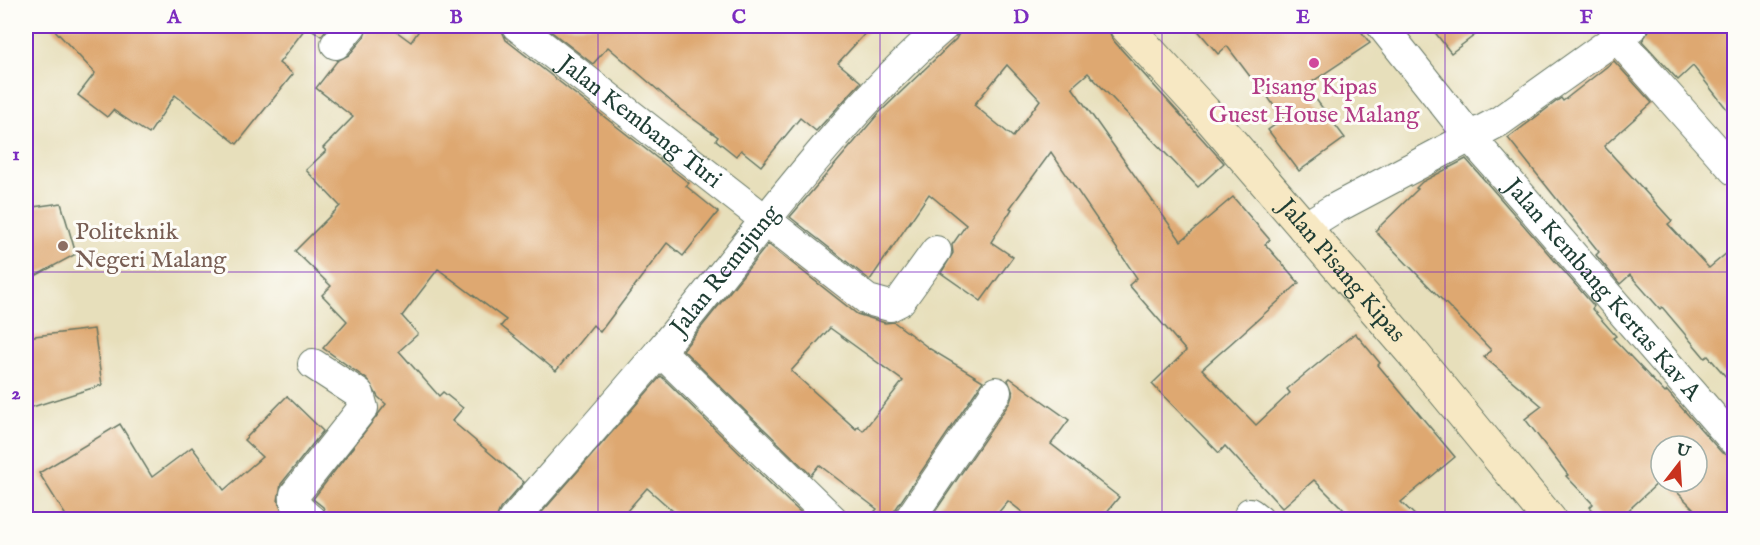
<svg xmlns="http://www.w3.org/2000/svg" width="1760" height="545" font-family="'IM FELL English',serif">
<rect width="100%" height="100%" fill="#fdfcf7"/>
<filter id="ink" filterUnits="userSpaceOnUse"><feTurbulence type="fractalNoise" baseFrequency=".0167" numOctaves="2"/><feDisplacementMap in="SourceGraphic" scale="12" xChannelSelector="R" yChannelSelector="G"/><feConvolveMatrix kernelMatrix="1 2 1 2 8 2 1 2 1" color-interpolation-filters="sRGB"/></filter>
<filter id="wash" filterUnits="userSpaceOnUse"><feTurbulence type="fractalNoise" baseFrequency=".008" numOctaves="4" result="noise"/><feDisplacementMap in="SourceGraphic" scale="24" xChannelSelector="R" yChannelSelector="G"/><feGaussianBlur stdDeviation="1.35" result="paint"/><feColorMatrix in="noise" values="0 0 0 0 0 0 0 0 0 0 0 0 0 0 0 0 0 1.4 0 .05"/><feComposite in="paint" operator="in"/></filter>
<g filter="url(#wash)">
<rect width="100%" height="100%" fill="#e7dfbb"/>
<g id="blocks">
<g fill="#dea871" fill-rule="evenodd">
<path d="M51,26h278l-8,10 -14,-10 -28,37 14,11 -56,70 -62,-49 -26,39 -36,-24 -6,7 -29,-22 17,-22z"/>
<path d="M368,26h21l22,16 11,-16h78l6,14 183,143 -3,3 32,26 -35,44 -16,-13 -67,89 -7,-7 -37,46 -55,-45 5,-6 -68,-51 -36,47 16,18 -19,17 40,45 4,-4 20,16 -11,13 72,61 -24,27 -4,10h-168l-5,-12 -10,-8 73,-95 -8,-7 -10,-17 -45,-32 24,-27 -25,-26 9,-9 -36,-35 45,-45 -34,-36 20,-19 -3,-3 30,-31 -37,-29 21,-27 12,-6 15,-18z"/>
<path d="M544,26h328l-34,37 23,19 -45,49 -16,-13 -39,48 -20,-16 -5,6 -20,-16 2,-3 -37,-27 -73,-63 -15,17z"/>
<path d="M963,26h145l4,13 112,124 -26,24 -110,-114 -16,14 109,154 52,-44 37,43 -5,4 34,39 -97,86 54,56 34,-32 -3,-4 68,-56 25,30 -2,2 77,92 -54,45 18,17h-66l-39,-39 -32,28 -57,-62 -6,7 -67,-69 34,-33 -57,-66 8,-7 -86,-126 -41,56 2,1 -21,33 22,15 -32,44 -40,-28 12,-20 -1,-8 14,-20 -37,-31 -59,86 -80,-63 89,-104 77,-74zM1007,65l33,35 -27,37 -39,-32z"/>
<path d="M1194,26h163l13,17 -64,43 39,52 -46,33 -31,-41 15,-11 -26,-38 -2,2 -28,-37 -9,8z"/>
<path d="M1430,26h57l-36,27z"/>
<path d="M1652,26h82v92l-41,-52 -15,14 -36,-39z"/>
<path d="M1614,61l38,42 -48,43 68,75 -4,3 41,44 25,-21v139l-26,-30 -3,2 -43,-51 -2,2 -30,-34 -10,9 -24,-29 3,-3 -91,-114 53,-40 2,3z"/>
<path d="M1466,159l128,147 -2,3 24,27 -3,2 52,55 2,-2 6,7 48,54 13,6v61h-30l-37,-37h30v-36h-36v34l-42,39h-18l-11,-12 3,-3 -27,-28 2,-1 -43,-56 17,-13 -58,-49 7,-7 -116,-119 43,-42 -2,-1 6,-6z"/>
<path d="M61,203l15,51 -50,27v-73z"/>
<path d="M768,244l89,70 28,9 9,-1 36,27 53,32 -88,129 -3,9h-24l9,-10 -58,-44 -8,10 -128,-125zM830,328l73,53 -40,50 -5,-5 -2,3 -65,-58z"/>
<path d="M94,329l8,56 -76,24v-72z"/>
<path d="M661,376l128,126 19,17h-126l-35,-31 -27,31h-84z"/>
<path d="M1010,378l59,42 -18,24 68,53 -18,22h-70l-23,-18 -15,18h-63l80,-117 3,-9 -5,-13z"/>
<path d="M287,396l36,35 -42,53 -3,17 8,18h-218l-29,-46 81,-49 32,53 40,-30 32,43 38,-33 -18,-17z"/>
</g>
</g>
</g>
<g filter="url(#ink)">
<use href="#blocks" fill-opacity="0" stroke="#657663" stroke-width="1.5"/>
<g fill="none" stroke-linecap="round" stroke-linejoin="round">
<defs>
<g id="street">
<path id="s1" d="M517,26l351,274 22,6 10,-5 36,-50"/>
<path id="s2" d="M1382,26l89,112 263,303"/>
<path d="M1617,38l117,132"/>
<path d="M336,44l15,-18"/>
<path d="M1303,228l29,-18 168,-89 133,-95"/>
<path d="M660,351l173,169"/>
<path d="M1250,513l9,7"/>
<path d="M311,520c-9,-8 -18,-14 -16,-26l68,-86 -4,-14 -46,-30"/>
<path id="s3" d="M513,520c49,-56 99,-112 147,-169 92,-110 175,-231 284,-325"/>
<path d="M909,520l87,-128"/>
</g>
<g id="secondary">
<path id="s4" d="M1126,26l78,85 207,240 139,169"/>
</g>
</defs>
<use href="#street" stroke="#657663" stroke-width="32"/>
<use href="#secondary" stroke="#657663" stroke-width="35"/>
<use href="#street" stroke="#fff" stroke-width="30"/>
<use href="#secondary" stroke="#f7e8c3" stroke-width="33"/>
</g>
</g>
<path fill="none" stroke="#7b2cbf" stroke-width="1.5" stroke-opacity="0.55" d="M315,26v494M598,26v494M880,26v494M1162,26v494M1445,26v494M26,272h1708"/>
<circle fill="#d1479c" stroke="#fdfcf7" stroke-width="2" cx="1314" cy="63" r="6"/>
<circle fill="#8d6e63" stroke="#fdfcf7" stroke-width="2" cx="63" cy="246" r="6"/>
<g text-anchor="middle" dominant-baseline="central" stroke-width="6" stroke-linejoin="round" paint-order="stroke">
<g font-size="24" fill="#b23c85" stroke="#fdfcf7">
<text x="1314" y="87">Pisang Kipas<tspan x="1314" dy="28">Guest House Malang</tspan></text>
</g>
<g font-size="24" fill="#1f3d34" stroke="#fdfcf7">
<text stroke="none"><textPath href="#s1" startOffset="156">Jalan Kembang Turi</textPath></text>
<text stroke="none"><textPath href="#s3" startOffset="328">Jalan Remujung</textPath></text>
<text stroke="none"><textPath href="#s4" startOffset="326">Jalan Pisang Kipas</textPath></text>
<text stroke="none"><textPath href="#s2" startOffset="344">Jalan Kembang Kertas Kav A</textPath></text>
</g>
<g font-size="24" fill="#785e54" stroke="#fdfcf7" text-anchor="start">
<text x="75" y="232">Politeknik<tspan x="75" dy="28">Negeri Malang</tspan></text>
</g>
</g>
<rect width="1760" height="545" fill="none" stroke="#fdfcf7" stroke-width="66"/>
<g transform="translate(1679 464) rotate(17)"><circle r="28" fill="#fdfcf7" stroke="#a4b0a9" stroke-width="1.5"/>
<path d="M0-4.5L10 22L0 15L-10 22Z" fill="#c8321e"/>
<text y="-9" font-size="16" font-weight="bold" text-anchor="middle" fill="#1f3d34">U</text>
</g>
<rect x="33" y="33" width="1694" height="479" fill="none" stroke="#7b2cbf" stroke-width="2"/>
<g font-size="20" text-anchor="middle" font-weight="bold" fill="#7b2cbf">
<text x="174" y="23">A</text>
<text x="456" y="23">B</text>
<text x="739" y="23">C</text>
<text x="1021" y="23">D</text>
<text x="1303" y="23">E</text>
<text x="1586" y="23">F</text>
<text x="16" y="160">1</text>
<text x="16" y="399">2</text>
</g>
</svg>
